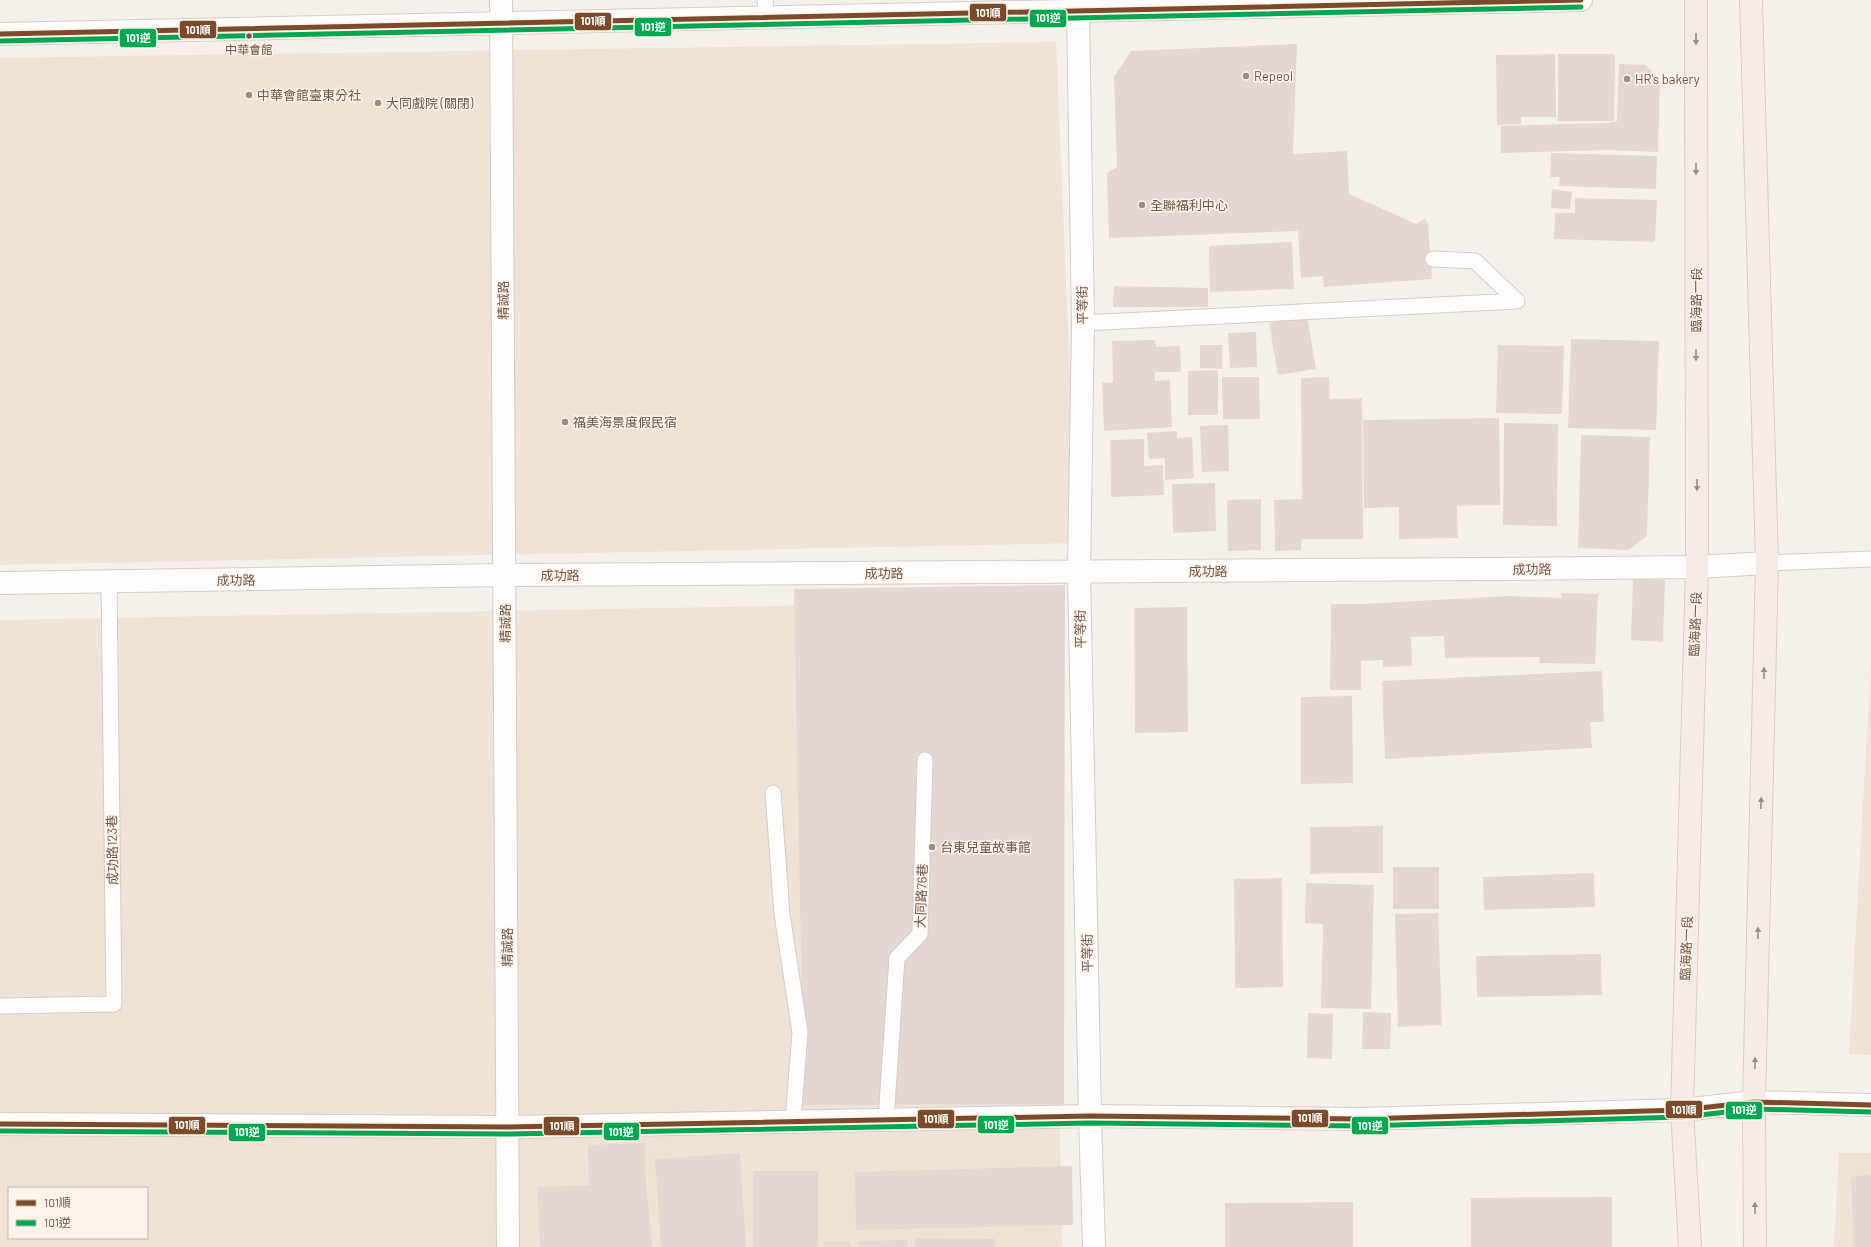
<svg xmlns="http://www.w3.org/2000/svg" width="1871" height="1247" font-family="Barlow,'Noto Sans TC',sans-serif">
<rect width="100%" height="100%" fill="#f6f0ea"/>
<g fill="#efe2d7" fill-rule="evenodd">
<path d="M1056,42l21,501 -1077,22v-507z"/>
<path d="M1050,601l12,646h-1062v-627zM9,1188h138v50h-138z"/>
<path d="M1871,661v394l-22,-1z"/>
<path d="M1839,1153h32v94h-37z"/>
</g>
<g fill="#e2d8d1">
<path d="M1297,44l-4,110 54,-3 2,43 67,30 9,-6 3,6 4,55 -108,8 -1,-11 -22,2 -3,-47 -189,7 -2,-65 10,-6 -3,-90 17,-26z"/>
<path d="M1555,54l1,63h-35v7l-24,1 -1,-70z"/>
<path d="M1558,54h57l-1,67h-56z"/>
<path d="M1619,64l26,1 15,14 -2,73 -50,-2 -107,3v-27l107,-3 9,-2z"/>
<path d="M1551,153l106,3 -1,33 -97,-3 1,-9h-10z"/>
<path d="M1552,189l20,3 -2,17 -19,-1z"/>
<path d="M1575,198l82,2 -2,42 -101,-3 1,-26h20z"/>
<path d="M1292,242l2,47 -84,3 -1,-46z"/>
<path d="M1114,286l94,2v19h-95z"/>
<path d="M1307,316l9,53 -38,6 -9,-52z"/>
<path d="M1256,332l1,35 -27,1 -2,-35z"/>
<path d="M1571,339l88,2 -3,89 -88,-2z"/>
<path d="M1155,340l1,7 24,-1 1,26h-26v9l15,-1 2,47 -68,4 -2,-48 11,-1 -1,-41z"/>
<path d="M1200,345h22v24l-22,-1z"/>
<path d="M1498,345l66,1 -2,68 -66,-1z"/>
<path d="M1218,370v45h-30v-44z"/>
<path d="M1222,377h37l1,42h-37z"/>
<path d="M1329,377l1,22 32,-1 1,141h-61l-1,11 -26,1 -1,-51 28,-1 -1,-121z"/>
<path d="M1499,418l1,87 -43,1 1,32 -59,1v-32l-35,1 -1,-88z"/>
<path d="M1504,423l54,1 -1,102 -54,-1z"/>
<path d="M1228,425l1,46 -27,1 -2,-46z"/>
<path d="M1177,431v7l15,-1 2,41 -29,2v-22l-16,1 -2,-26z"/>
<path d="M1581,435l69,2 -3,99 -18,14 -51,-2z"/>
<path d="M1144,439v27l19,-1 1,30 -53,2 -1,-57z"/>
<path d="M1215,483l1,48 -43,2 -1,-49z"/>
<path d="M1261,499v51l-33,1 -1,-51z"/>
<path d="M1633,579l32,1 -2,62 -32,-2z"/>
<path d="M1065,585l-1,519 -260,1 -10,-516z"/>
<path d="M1561,593l37,1 -3,70 -56,-1 1,-6 -95,1 -1,-22 -33,1 1,29 -29,1v-7l-22,1v29h-31l1,-86h31l146,-8 54,2z"/>
<path d="M1187,607l1,125 -53,1 -1,-125z"/>
<path d="M1602,671l2,51h-14l2,26 -207,11 -3,-78z"/>
<path d="M1352,696l1,87 -52,1v-87z"/>
<path d="M1383,826v47l-73,1v-47z"/>
<rect x="1393" y="867" width="46" height="42"/>
<path d="M1594,873l1,34 -111,3 -1,-33z"/>
<path d="M1282,878l1,109 -48,1 -1,-109z"/>
<path d="M1306,883l68,2 -3,124 -50,-1 2,-84 -18,-1z"/>
<path d="M1438,913l4,112 -44,2 -3,-113z"/>
<path d="M1601,954l1,41 -125,2 -1,-41z"/>
<path d="M1363,1012l28,1 -1,36h-28z"/>
<path d="M1308,1013l25,1 -1,45 -25,-1z"/>
<path d="M645,1143l1,41 6,63h-112l-3,-60 52,-2 -1,-40z"/>
<path d="M740,1153l6,94h-85l-6,-88z"/>
<path d="M1072,1166l1,59 -217,5 -1,-58z"/>
<rect x="753" y="1171" width="65" height="76"/>
<path d="M1871,1175v72h-17l-3,-70z"/>
<path d="M1612,1197v50h-141v-49z"/>
<path d="M1353,1202v45h-128v-44z"/>
<path d="M915,1238l80,1v8h-80z"/>
<path d="M907,1240l1,7h-49v-6z"/>
<rect x="823" y="1242" width="27" height="5"/>
</g>
<g fill="none" stroke-linecap="round" stroke-linejoin="round">
<defs>
<g id="service">
<path d="M765,0l2,17"/>
<path d="M1083,323l434,-22 -42,-40 -42,-2"/>
<path d="M1767,563l104,-4"/>
<path d="M773,793l9,121 18,118 -7,89"/>
<path d="M0,1006l114,-2 -5,-422"/>
<path d="M886,1120l11,-162 23,-24 5,-174"/>
</g>
<g id="minor">
<path d="M501,0l7,1247"/>
<path d="M1078,11l5,312 -4,249 11,544 4,131"/>
<path d="M0,583l505,-8 984,-6 208,-2 70,-4"/>
<path d="M0,1124l508,3 582,-11 270,3 322,-9 72,-8 117,3"/>
</g>
<path id="tertiary" d="M0,34l1581,-34"/>
<g id="primary">
<path d="M1751,0l16,563 -13,539 1,145"/>
<path d="M1690,1247l-8,-137 15,-543 -1,-567"/>
</g>
</defs>
<use href="#service" stroke="#d4ccc7" stroke-width="17"/>
<use href="#minor" stroke="#d4ccc7" stroke-width="24"/>
<use href="#tertiary" stroke="#d4ccc7" stroke-width="24"/>
<use href="#primary" stroke="#d5cac6" stroke-width="24"/>
<use href="#service" stroke="#fefdfc" stroke-width="15"/>
<use href="#minor" stroke="#fefdfc" stroke-width="22"/>
<use href="#tertiary" stroke="#fefdfc" stroke-width="22"/>
<use href="#primary" stroke="#f2ece5" stroke-width="22"/>
<defs>
<g id="bus-1">
<path d="M0,34l1581,-34"/>
<path d="M0,1124l508,3 582,-11 270,3 322,-9 72,-8 117,3"/>
</g>
<g id="bus-2">
<path d="M0,41l1581,-34"/>
<path d="M0,1131l508,3 582,-11 270,3 322,-9 72,-8 117,3"/>
</g>
</defs>
<use href="#bus-1" stroke="#fff4ea" stroke-width="8"/>
<use href="#bus-2" stroke="#fff4ea" stroke-width="8"/>
<use href="#bus-1" stroke="#7a4b2a" stroke-width="5"/>
<use href="#bus-2" stroke="#00a651" stroke-width="5"/>
</g>
<defs><path id="oneway-solid" d="M-6-.8H1V-3.2L6.5 0L1 3.2V.8H-6Z"/></defs>
<g fill="#9f8a80">
<use href="#oneway-solid" transform="translate(1696 39) rotate(90)"/>
<use href="#oneway-solid" transform="translate(1696 169) rotate(90)"/>
<use href="#oneway-solid" transform="translate(1696 355) rotate(90)"/>
<use href="#oneway-solid" transform="translate(1697 485) rotate(90)"/>
<use href="#oneway-solid" transform="translate(1764 673) rotate(-89)"/>
<use href="#oneway-solid" transform="translate(1761 803) rotate(-89)"/>
<use href="#oneway-solid" transform="translate(1758 933) rotate(-89)"/>
<use href="#oneway-solid" transform="translate(1755 1063) rotate(-89)"/>
<use href="#oneway-solid" transform="translate(1755 1208) rotate(-91)"/>
</g>
<circle fill="#73554a" stroke="#fff4ea" stroke-width="1.5" cx="249" cy="36" r="3.5"/>
<g fill="#a18b82" stroke="#fff4ea" stroke-width="1.5">
<circle cx="1246" cy="76" r="4"/>
<circle cx="1627" cy="79" r="4"/>
<circle cx="249" cy="95" r="4"/>
<circle cx="378" cy="103" r="4"/>
<circle cx="1142" cy="205" r="4"/>
<circle cx="565" cy="422" r="4"/>
<circle cx="932" cy="847" r="4"/>
</g>
<g text-anchor="middle" dominant-baseline="central" stroke-width="3" stroke-linejoin="round" paint-order="stroke">
<g font-size="12" fill="#73554a" stroke="#fff4ea">
<text x="249" y="49">中華會館</text>
</g>
<g font-size="13" fill="#73554a" stroke="#fff4ea" text-anchor="start">
<text x="1254" y="76">Repeol</text>
<text x="1635" y="79">HR's bakery</text>
<text x="257" y="95">中華會館臺東分社</text>
<text x="386" y="103">大同戲院 (關閉)</text>
<text x="1150" y="205">全聯福利中心</text>
<text x="573" y="422">福美海景度假民宿</text>
<text x="940" y="847">台東兒童故事館</text>
</g>
<g font-size="13" fill="#73554a" stroke="#fff4ea">
<text transform="translate(503 300) rotate(-90)">精誠路</text>
<text transform="translate(1696 300) rotate(-90)">臨海路一段</text>
<text transform="translate(1082 305) rotate(-91)">平等街</text>
<text transform="translate(1532 569) rotate(-1)">成功路</text>
<text x="1208" y="571">成功路</text>
<text x="884" y="573">成功路</text>
<text x="560" y="575">成功路</text>
<text transform="translate(236 580) rotate(-1)">成功路</text>
<text transform="translate(505 623) rotate(-90)">精誠路</text>
<text transform="translate(1695 624) rotate(-88)">臨海路一段</text>
<text transform="translate(1080 629) rotate(-91)">平等街</text>
<text transform="translate(112 850) rotate(-91)">成功路123巷</text>
<text transform="translate(921 896) rotate(-88)">大同路76巷</text>
<text transform="translate(507 947) rotate(-90)">精誠路</text>
<text transform="translate(1686 948) rotate(-88)">臨海路一段</text>
<text transform="translate(1087 953) rotate(-91)">平等街</text>
</g>
</g>
<g stroke="#fff4ea" stroke-width="1.5">
<rect x="969" y="3" width="38" height="19" rx="4" fill="#7a4b2a"/>
<rect x="1029" y="9" width="38" height="19" rx="4" fill="#00a651"/>
<rect x="574" y="12" width="38" height="19" rx="4" fill="#7a4b2a"/>
<rect x="634" y="17" width="38" height="20" rx="4" fill="#00a651"/>
<rect x="179" y="20" width="38" height="19" rx="4" fill="#7a4b2a"/>
<rect x="119" y="28" width="38" height="20" rx="4" fill="#00a651"/>
<rect x="1665" y="1100" width="38" height="19" rx="4" fill="#7a4b2a"/>
<rect x="1725" y="1101" width="38" height="19" rx="4" fill="#00a651"/>
<rect x="1291" y="1109" width="38" height="19" rx="4" fill="#7a4b2a"/>
<rect x="917" y="1109" width="38" height="20" rx="4" fill="#7a4b2a"/>
<rect x="977" y="1115" width="38" height="19" rx="4" fill="#00a651"/>
<rect x="168" y="1116" width="38" height="19" rx="4" fill="#7a4b2a"/>
<rect x="1351" y="1116" width="38" height="19" rx="4" fill="#00a651"/>
<rect x="543" y="1116" width="37" height="20" rx="4" fill="#7a4b2a"/>
<rect x="603" y="1122" width="37" height="19" rx="4" fill="#00a651"/>
<rect x="228" y="1123" width="38" height="19" rx="4" fill="#00a651"/>
</g>
<g font-size="11" text-anchor="middle" font-weight="bold" fill="#fff">
<text x="988" y="17">101順</text>
<text x="1048" y="22">101逆</text>
<text x="593" y="25">101順</text>
<text x="653" y="31">101逆</text>
<text x="198" y="34">101順</text>
<text x="138" y="42">101逆</text>
<text x="1684" y="1114">101順</text>
<text x="1744" y="1114">101逆</text>
<text x="1310" y="1122">101順</text>
<text x="936" y="1123">101順</text>
<text x="996" y="1129">101逆</text>
<text x="187" y="1129">101順</text>
<text x="1370" y="1130">101逆</text>
<text x="562" y="1130">101順</text>
<text x="621" y="1136">101逆</text>
<text x="247" y="1136">101逆</text>
</g>
<rect x="8" y="1187" width="140" height="52" fill="#fff4ea" stroke="#c7b4aa"/>
<rect x="16" y="1200" width="20" height="6" fill="#7a4b2a" stroke="#c7b4aa"/>
<text x="44" y="1207" font-size="12" fill="#73554a">101順</text>
<rect x="16" y="1220" width="20" height="6" fill="#00a651" stroke="#c7b4aa"/>
<text x="44" y="1227" font-size="12" fill="#73554a">101逆</text>
</svg>
